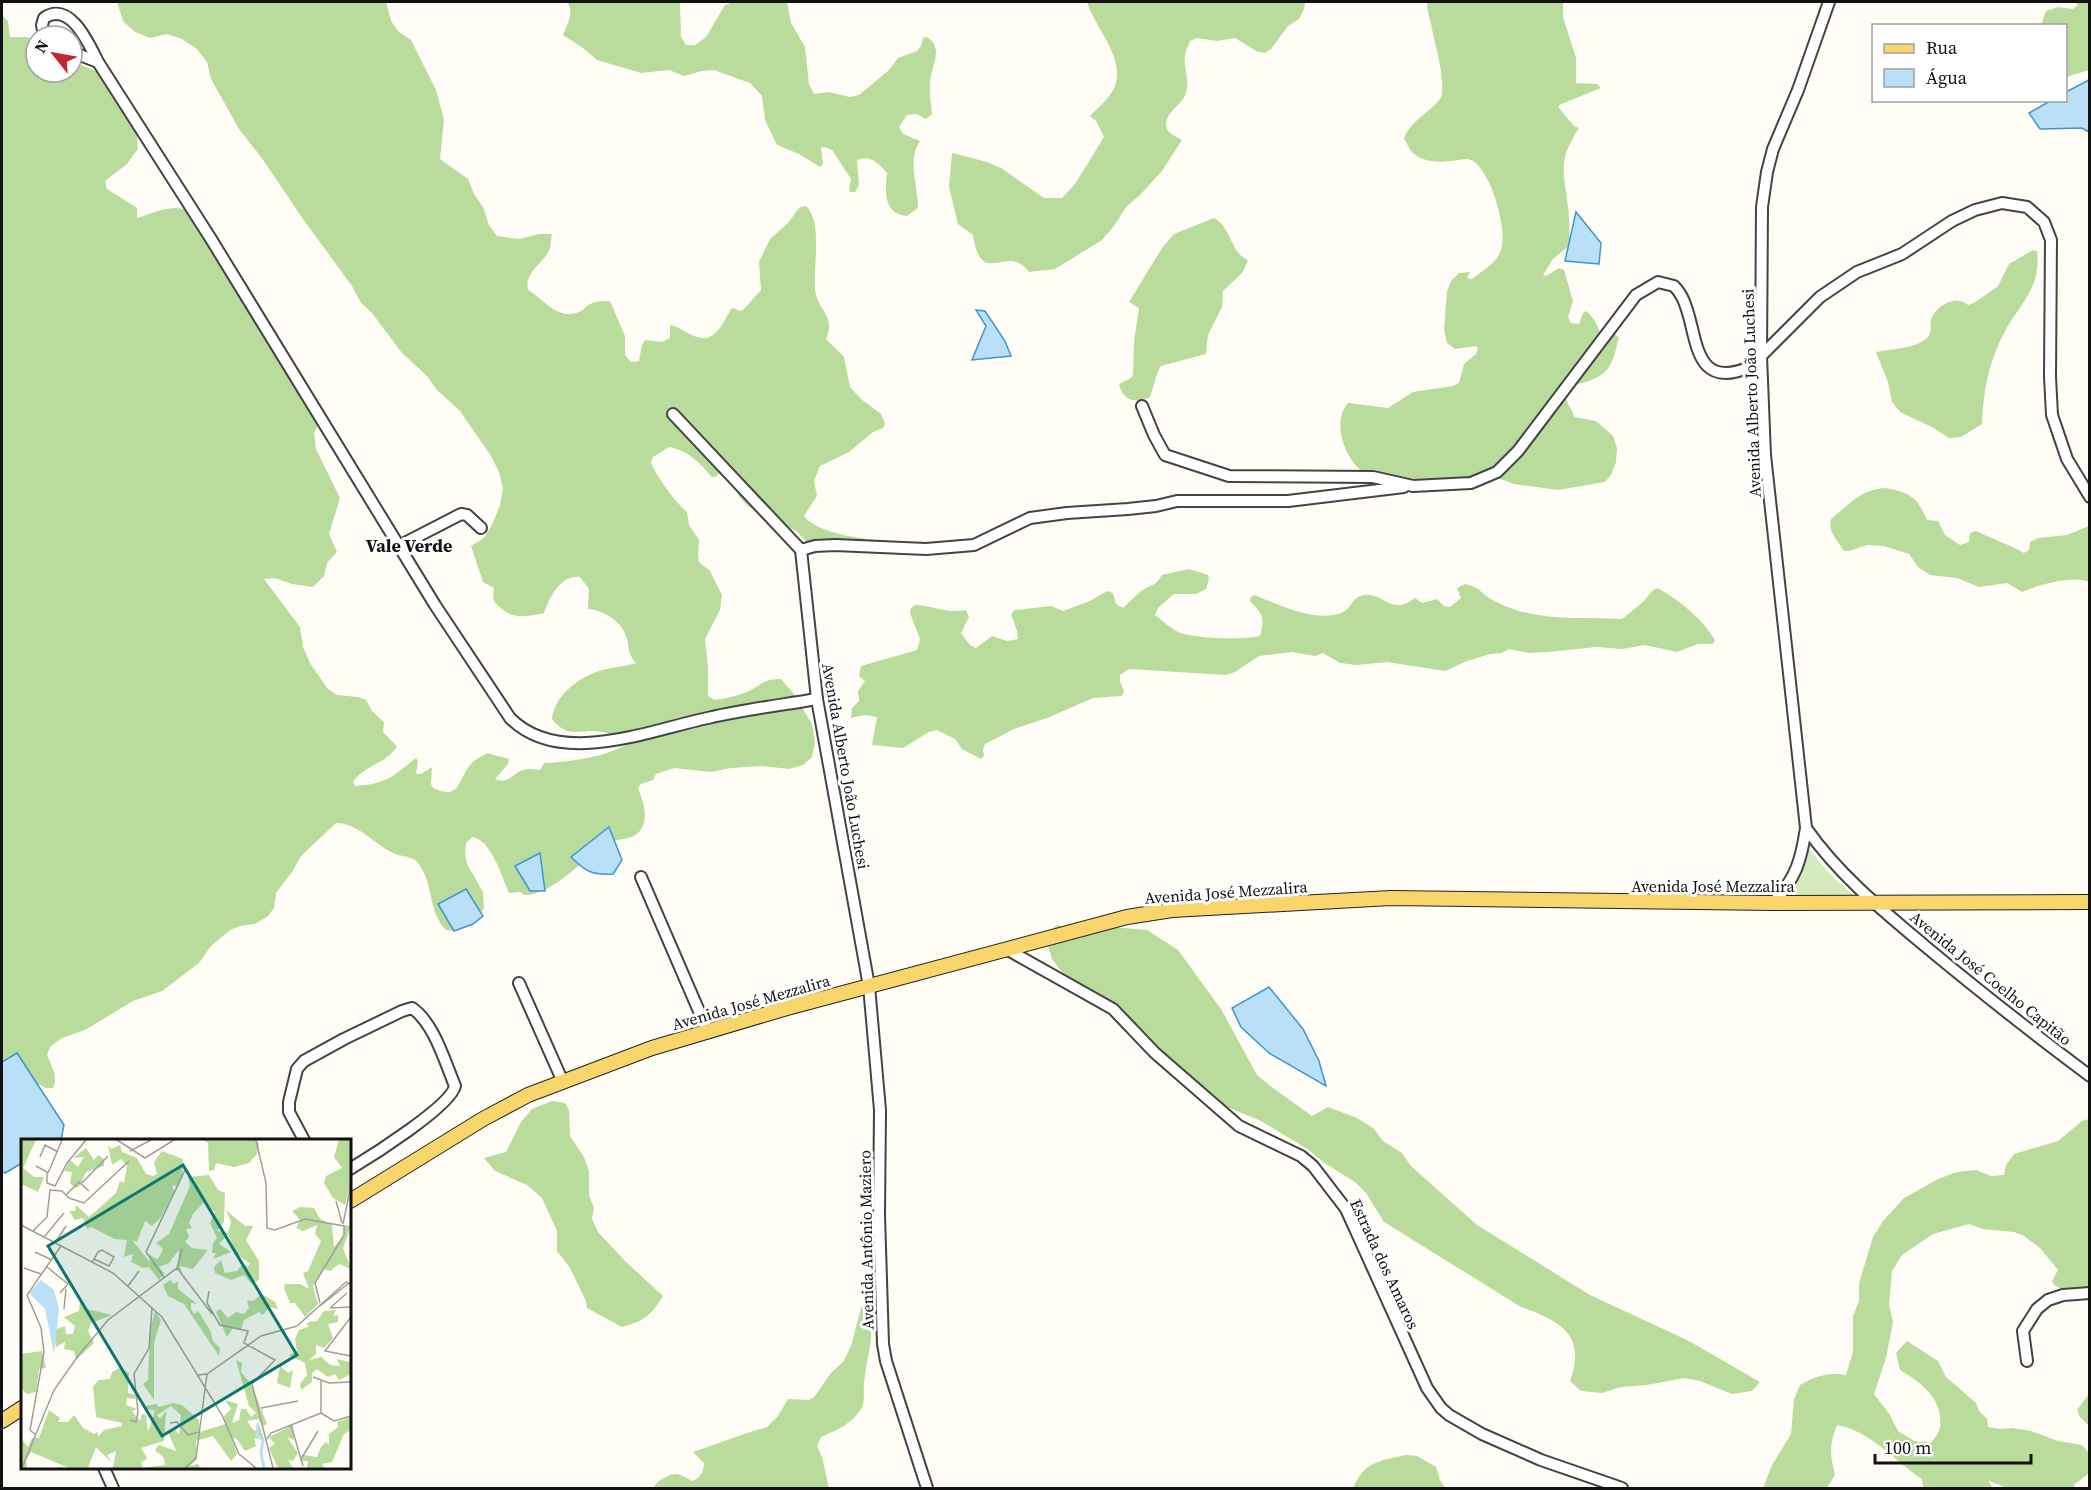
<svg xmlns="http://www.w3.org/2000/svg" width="2091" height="1490" font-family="'Source Serif 4',serif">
<rect width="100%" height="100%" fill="#fffdf5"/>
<path fill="#d5ebbd" d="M1809,849l21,25 25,23 -66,-2 14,-24z"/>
<g fill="#b9dc9c">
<path d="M117,2h269l5,19 8,11 12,8 25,50 8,30 -4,39 28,20 6,15 9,13 6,18 8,11 22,3 20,-5h13c-1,4 -1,10 -2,14 -5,15 -26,23 -22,42 16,9 30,31 51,22 3,-1 5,-3 8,-6 7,-5 15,-5 23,-5l15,35v19l6,7 8,-1 3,-16 3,-5 17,2 8,-4v-13c11,2 17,9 27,12 18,7 27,-16 34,-28l3,-1 5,3 4,-1 18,-20 -2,-28 11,-23 18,-16 12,-16 6,-1c17,17 7,59 9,82 1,23 22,26 11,51l18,18 6,30 11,12 20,15 4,10 -2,4 -10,4 -24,20 -29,14 -6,15 3,15 -13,20c11,14 40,20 58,22 12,3 27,1 38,7l-92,-2 -12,-12 -47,-24 -9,-9 -9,-17 -11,-8 -5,4h-3c-13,-15 -23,-26 -43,-30l-16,10 -2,5c5,14 24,40 36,50l2,13 10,15 -1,15 1,7 11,9 12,24 -2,15 -15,29 3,28v29l7,4c12,-2 23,-4 34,-9 13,-7 15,-12 32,-12l12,14 19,31 3,18 -3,15 -9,8 -14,4 -28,-3 -30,2 -20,4 -37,-4 -18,6 -3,6 -12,4 -3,4c5,13 12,31 1,44 -7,8 -21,6 -30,11 -23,12 -56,53 -85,52l-4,-3 -11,1c-7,-16 -18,-54 -37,-56l-6,6 -1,11 2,10 16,28 1,16 -9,15 -19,8 -10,-1c-17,-18 -13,-40 -23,-59 -2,-4 -5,-9 -8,-11 -7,-4 -16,-4 -22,-7 -18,-9 -37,-31 -57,-30l-35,33 -9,16 -16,21 -2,15 -6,8 -13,8 -15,2 -10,4 -19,16 -12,17 -37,28 -29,10 -48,29 -23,8 -12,9 -3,8c4,10 12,23 6,33h-7l-26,-14 -18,2v-1061l6,6 2,16h17l9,5v30h36v-11l26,11 14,13 24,41 2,23 -11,15 -22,17 2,8 30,19v10c15,-4 38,-16 52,-6l48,73 53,94 17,12 16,28 -9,13 2,17 24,49 -11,36 8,18 -10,11 -3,13 -11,11 -21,-3 -17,-6 -11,1 36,48 3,20 7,16 17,25 10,7 21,2 8,3 6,11 12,11 -1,10 14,14c-9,17 -33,19 -44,36l2,4c31,-2 37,-9 61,-28l2,3 -2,13h5l11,-7 -1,17 2,4c28,13 24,-8 38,-24 3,-4 11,-8 16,-11l22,6 -1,5 -13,15c13,6 18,-6 28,-9 5,-2 12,0 17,0l4,-7c25,-1 63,-6 83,-19l1,-7 -4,-6 -3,7c-6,-2 -13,-5 -19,-6 -21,-4 -34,8 -50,-13 2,-23 26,-41 47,-48 12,-4 25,-4 37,-8 -11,-14 -5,-13 -10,-27 -5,-15 -23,-26 -38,-27l1,-20 -9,-12c-20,-2 -30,20 -36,36 -16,3 -29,7 -42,-4 -9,-7 -10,-10 -8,-21l-11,-6 -12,-36 13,-8 9,-15 7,-18 3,-16 -4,-17 -8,-16 -31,-45 -23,-21 -10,-14 -25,-23 -30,-40 -11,-10 -9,-17 -49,-67 -42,-62 -22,-28 -28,-50 -4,-17 -10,-13 -15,-10 -15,-5 -17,4 -15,-6 -12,-11z"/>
<path d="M567,2h113l1,35 5,8h9l11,-8 19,-32 9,-3h53l4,21 14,24 4,37 5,10 14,-2 22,5 9,-2 30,-25 9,-12 19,-7 4,-5 2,-8 4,-1c17,11 5,28 3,44 -1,10 1,23 2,33l-6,5 -9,-5 -10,1 -8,12 4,7 17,7c-13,20 -2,45 -2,67l-11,8c-24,-2 -22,-25 -20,-43 -7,-9 -18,-19 -30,-13l2,25 -4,7h-5l-1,-3 2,-10 -19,-29 -8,-3 -3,1 2,16 -3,3 -21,-13 -22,-9 -12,-25 -3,-24 -12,-13 -36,-13 -12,1 -18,5 -15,-6 -28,3 -44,-13 -14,-12 -20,-13c4,-11 12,-22 4,-33z"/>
<path d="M1087,2h218l-1,7 -5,10 -11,7 -17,23 -6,4 -9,-2 -21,-13 -18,3 -20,-3 -7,3c-1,4 -5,10 -5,14 -2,12 5,24 1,38 -3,11 -19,18 -20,31 0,9 9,12 16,16l-20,31 -22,24 -14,12 -12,19 -12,14 -47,29 -26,3c-23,-31 -47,19 -56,-37l-15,-11 -9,-37 3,-34 35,9 14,6 43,30h18l13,-14 29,-47 -8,-16 -6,-5c7,-7 16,-15 22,-24 18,-30 -17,-63 -25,-90z"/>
<path d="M1427,2h136v15l13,41v25l21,1 4,4 -42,17v3l15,18 5,2c-22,34 -15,42 -11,80 2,12 1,25 2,37l-17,14 -10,16 3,1 13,-8 5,2 9,31 -5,16 3,6 8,1 4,-11 4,-2 8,10 6,13h14l4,4c-3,9 -4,19 -9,27 -11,21 -41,16 -58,30l14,2c2,11 7,12 8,20l22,4 17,15 4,12 -1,14 -5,13 -6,7 -47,8 -44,-6 -19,-7 -60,8 -72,-13c-18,-13 -32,-50 -15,-69l40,5 25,-16 40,-6 6,-3 5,-19 12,-10 2,-6 -2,-2 -21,3 -8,-6 -3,-13 3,-39 4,-10 8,-8 11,-1 -3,6 5,1c10,-8 25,-16 29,-29 7,-20 -10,-78 -28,-89 -5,-3 -9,-2 -14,-1 -13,2 -33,4 -45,-6 -4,-3 -7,-11 -10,-15 5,-19 36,-32 38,-45 2,-23 -7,-48 -11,-70 -2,-7 -4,-15 -4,-22z"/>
<path d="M2075,2h14v68l-23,7v-51l-25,-1 5,-14 12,-4 15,2 5,-4z"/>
<path d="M1214,218c13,7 15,21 23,33 2,4 8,7 11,10l-6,12 -19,18 -1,16 -14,28 -2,19 -45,12 -3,5 -8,26c-15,7 -27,4 -31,-13l12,-6 2,-4 1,-32 5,-34 -10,-6 33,-54 12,-14z"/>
<path d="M2033,250l4,1c5,40 -21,55 -36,88 -13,27 -18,55 -19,85l-21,13 -12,1 -17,-11 -32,-15 -8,-10 -4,-20 -12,-30c15,-3 39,-3 51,-14 5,-5 3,-11 4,-18 4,-14 25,-26 37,-15l6,-2 24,-17 11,-22z"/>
<path d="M1886,488c25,5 31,9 41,32l11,1 7,14 15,10 9,-3 1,-9 6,-2c16,8 33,13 48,22l5,-3 1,-8 8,-4 29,-3 22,-9v56c-16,-7 -51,3 -67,10l-15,-9 -28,4 -22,-9 -27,-3 -12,-8 -9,-13 -25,-8 -17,-1 -18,6h-5c-7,-11 -16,-19 -13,-32 19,-15 30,-30 55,-31z"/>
<path d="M1189,569l19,6 1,4 -3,10 -10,5h-22l-16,14 -3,7c7,5 15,13 23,17 17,7 64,8 82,4 5,-19 3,-21 -10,-35l1,-4 3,-2c23,9 64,29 89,17 9,-4 9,-15 21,-17 20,-3 27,22 51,3l7,5 15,-4 7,7 6,1 11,-9 -4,-10 8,-4c15,4 13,6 24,14 8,5 21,10 30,13 34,10 69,6 103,8l21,-17 10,-12 5,-2c23,14 43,29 57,52l-2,4h-15l-21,8 -32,-7 -23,4 -25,-2 -50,5 -19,1 -19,-4 -7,4 -12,1 -23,7 -22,10 -58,-9 -30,3 -17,-2 -17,-10 -8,3 -23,-4 -33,4 -24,16 -9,3 -97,-6 -9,6v7l4,9 -2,5 -29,2 -46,20 -33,11 -29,15 -2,5 1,7 -3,3 -19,-10 -7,-10 -18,-9 -8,2 -26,16 -31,-3 5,-28 -12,-2 -14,3 1,-10 7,-7 -1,-10 7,-10 -6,-5 2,-10 56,-16 3,-11 -10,-26 1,-5 4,-3c20,1 32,9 51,5l3,7 -8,16 9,12 6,3 16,-12 15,5 11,-2 -1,-8 -6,-17 4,-4 36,-4 12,5 27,-10 17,-10 6,2 3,11 7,4 18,-17 15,-8 6,-8z"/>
<path d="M1056,925l19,4 37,-2 35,3 31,20 43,59 36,66 12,10 43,31 16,-9 29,11 16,10 10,13 19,12 9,13 66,59 113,70 99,46 71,41 -8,9 -20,3 -32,-13 -16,-3 -37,7 -26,2 -19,6 -21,-2 -11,-10c17,-46 -10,-60 -49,-74l-137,-85 -18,-29 -11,-11 -32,-20 -14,-12 -48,-29 -34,-14 -48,-30 -44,-52 -11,-11 -47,-29 -15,-13 -10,-13 -6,-19z"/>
<path d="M552,1101l13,2 4,7 1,26 14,21 5,14v24l5,13 -2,11 6,13 27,29 38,35c-12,19 -18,25 -41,31l-35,-19 -1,-7 -16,-33 -13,-17v-20l-15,-33 -15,-13 -32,-14 -11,-13 22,-6 15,-30 11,-13z"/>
<path d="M2089,1119v178l-13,-1 -22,-11 -2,-4 6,-11 -18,-22 -16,-12 -10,-4 -31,-3 -14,-5 -36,10 -31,21 -10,16 -3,34 4,17 -7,36 -12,36 16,21 8,16 16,10 17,2c3,-4 9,-11 9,-16 4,-28 -20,-45 -40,-57l-4,-17 11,-12 31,20 8,16 30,26 3,8 8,8 1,8 12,2 12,-1 19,3 27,10 24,4 7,8v20l-15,12 1,3h-68l-18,-7 3,7h-69l-1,-9c-28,-18 -51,-48 -85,-54 -8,20 -7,30 -2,50l-8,13h-64l9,-23 19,-31 3,-35 6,-14c16,-9 28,-13 46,-10l7,-23v-36l6,-15v-18l14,-46 10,-16 21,-23 34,-19 19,-7 19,-2 15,6 13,-1 2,-10 8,-11 44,-13 24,-20z"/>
<path d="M863,1305l5,1c9,26 -2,52 -4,78 -1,7 1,17 -2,23 -8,16 -25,23 -41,30l-4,9 5,11 7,31h-175c2,-5 4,-7 10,-10 13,-7 15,-4 28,3 8,-2 12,-10 12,-18l-11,-11 57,-20 17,-5 11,-11 10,-17 21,1 5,-3 17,-24 12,-11 8,-16 10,-38z"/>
<path d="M2089,1394v32l-9,-9 -3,-7z"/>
<path d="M1406,1455l11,1 19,11 4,13 5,8h-92c12,-27 26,-27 53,-33z"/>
</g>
<g fill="#b9e0f7" stroke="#3f96cf" stroke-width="1.5">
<path d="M2089,80v52l-7,-4 -42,1 -11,-16 21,-12 16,-1v-8z"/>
<path d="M1576,212l25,31 -2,21 -34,-3z"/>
<path d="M976,310l9,1 20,30 6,15 -39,4 14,-34z"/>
<path d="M609,827l13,33 -9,14c-21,1 -27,-2 -42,-17z"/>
<path d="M540,853l5,38h-15l-15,-25z"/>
<path d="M466,889l17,27 -10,8 -19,7 -16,-27z"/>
<path d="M1269,987l34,42 16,32 7,25 -57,-33 -28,-26 -9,-19z"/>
<path d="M17,1053l47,72 -3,15h-39v23l-17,10 -3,-2v-109z"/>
</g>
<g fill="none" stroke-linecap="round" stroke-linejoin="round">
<defs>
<g id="minor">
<path d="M44,36l-2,-11 2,-7c26,-18 45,26 54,44l113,177 224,366 75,113c50,51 143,11 202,-1 35,-8 70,-12 105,-18"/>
<path d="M72,52l26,10"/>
<path d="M1142,406l12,29 11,20 64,21 144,1 40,9 58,-3 26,-11 21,-21 118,-156 22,-13 16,4c3,3 6,7 8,11 17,32 7,96 68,70l70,-70 37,-25 45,-18 50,-33 23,-11 27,-7 25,4 17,15 7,18 -1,137 2,38 15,44 23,38"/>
<path d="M673,414l128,136"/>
<path d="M399,546l62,-32 6,1 14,13"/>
<path d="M801,550l16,149 52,287 11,124 -1,105 4,129 3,17 41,127"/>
<path d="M801,550l14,-4 20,-1 91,4 48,-4 56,-27 37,-5 61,-4 28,-3 21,-5h111l116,-14"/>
<path d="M1806,828c33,47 76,82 119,118 54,45 109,88 165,130"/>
<path d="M641,877l67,155"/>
<path d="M1773,903c23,-25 28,-42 33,-75l-41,-373 -4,-99 1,-149 5,-35 6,-23 25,-59 31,-88"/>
<path d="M1008,950l105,59 42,44 84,73 62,30 12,10 33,43 81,179 14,20 8,7 33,19 59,26 81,28"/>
<path d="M519,983l44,99"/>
<path d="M304,1140l-15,-28v-10l8,-33 7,-8 40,-22 58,-28 10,-3c22,15 33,54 43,78 -4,20 -85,71 -105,83"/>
<path d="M2027,1361l-4,-30 14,-22 11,-9 15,-5 27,-2"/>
<path d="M104,1468l9,20"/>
</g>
<g id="major">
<path d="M350,1201l133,-82 45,-24 124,-47 135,-40 340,-91 45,-7 219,-12 382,5 317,-1"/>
<path d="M2,1421l20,-13"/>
</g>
</defs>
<use href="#minor" stroke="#444" stroke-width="14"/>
<use href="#major" stroke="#222" stroke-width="16"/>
<use href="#minor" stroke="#fff" stroke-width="10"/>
<use href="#major" stroke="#f9d66b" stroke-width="14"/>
</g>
<g text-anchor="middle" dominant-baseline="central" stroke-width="6" stroke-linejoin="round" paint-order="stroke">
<g font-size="16" fill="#111" stroke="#fff">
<text transform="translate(1751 393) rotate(-92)">Avenida Alberto João Luchesi</text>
<text transform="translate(846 766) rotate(80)">Avenida Alberto João Luchesi</text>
<text x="1713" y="886">Avenida José Mezzalira</text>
<text transform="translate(1226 892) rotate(-4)">Avenida José Mezzalira</text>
<text transform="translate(1991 978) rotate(39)">Avenida José Coelho Capitão</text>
<text transform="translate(751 1002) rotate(-16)">Avenida José Mezzalira</text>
<text transform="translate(866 1240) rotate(-91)">Avenida Antônio Maziero</text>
<text transform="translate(1385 1264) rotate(65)">Estrada dos Amaros</text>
</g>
<g font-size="18" font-weight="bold" fill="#111" stroke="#fff">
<text x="409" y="545">Vale Verde</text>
</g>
</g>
<g transform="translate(21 1139)">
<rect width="330" height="330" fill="#fffdf5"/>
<path d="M0,1h15l-13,28 11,9h10l-6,15 -17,-8zM183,1h53l2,4 -2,10 -8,9 -15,4 -18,-4 -2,7 -5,1 -1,-28zM318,1h12v43l-6,22 -12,-7 -9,-15 2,-7 16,-8 -8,-11zM87,6l3,4 9,-4 2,7 15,6 9,16 7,2 4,-2 -3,-12 8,-11 21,8 -1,19 -5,8 -5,-1 2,7 -13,25 -9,9 -7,-5 -8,21 -5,-2 18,22 -2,-8 9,5 3,-3 3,-7 -7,-6 13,-9 21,-48 -2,-9 21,-2 9,15 7,3 -1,29 -7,9 11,2 3,-11 -5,-12 19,16h8l-7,14 13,21v19l-7,4 -8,-9 -13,5 -16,-7 -1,-6 7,-7 4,13 12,-2 6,-7 4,2 3,-2 -13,-10 -9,-20 -9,10 12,8 -18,7 3,-6h-4l1,-10 4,-5 -7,-15 5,-11 -7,-4 -2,-8 -13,14 -4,9 3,5 -6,1 3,8 -4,5 7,6 16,2 -15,19 -13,-3 3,10 -5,-8 1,-18 -10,13 -10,4 5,6 -5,7 -10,-13 -6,1 -12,-6 2,-8 -9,3 3,-17 -12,-1 -24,-12 -4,2 -4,-11 -8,2 -6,-9h6l1,-6 13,12 27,-24 4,-12 4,2 3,-17 -6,-7 -9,6zM65,9l8,12 4,-5 6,4v7l-18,6 -6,14 -5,2 -5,-5 2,-11 -8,-1 6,-11 8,7 6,-10 -11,1zM279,68l14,1 6,11 12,6 2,22 9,-10 1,-12 7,1 -8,22 8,21 -12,-5 -9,7 -6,-2 -11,17 5,18 -13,13 -10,-14h-5l-6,-15 1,-4h15l9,5 -6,-16 5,-2 13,-30 -6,-7 2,-9 -14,6 -7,-3 4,-8 -8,-9zM149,141l4,4 4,-3v8l19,15 -6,-1v6l3,5 4,-3 12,19 3,11 7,7 -1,8 -35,-52 -16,-8 -5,-11zM241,155l13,8 3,7 -9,-2 -6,8 -4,-3 -15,8 -3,10 -8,-2 -6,9 -11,-25 4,-3 8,9 8,-6 8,2 5,-6 -2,-8 6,1zM59,159l7,11 25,6 -21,8 -3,8 6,12 -18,17 -2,-9 -10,-2 1,-7 -9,5 -2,-17 11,-4 1,8h7l2,-8 -11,-9 15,-6zM315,171l-3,6 5,-1v7l-10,2 5,14 -9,10 -8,-3v9l-7,6 12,-3 9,8 10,1 -3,-7 12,3 2,-4v16l-12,6 -4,-6 -7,3 -11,-8 -5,4v9l-11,8 -1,-6 7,-9 -2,-12 -16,-8 8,-4 -2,-12 4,-9 11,-4 -4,-1 3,-3 8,-1 7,-10zM134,172l6,9 -7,23v57l-11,-16 5,-4 2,-49zM21,212l4,17 -7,1 -3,23 -9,2 -6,-6v-34zM215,221l6,3 -1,9 11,13 15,39 -4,2 -5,-7 -11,2 7,10 4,-1 1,-5 5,14 -10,-1 2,8 -11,5 -9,-13h-4l5,16 -6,7 -18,-25 -17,5 1,18 -7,7 8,-2 3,4h-88l3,-17 -9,4 4,7 -15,-15 -8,21h-19l-38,-16 -5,8 1,8h-6v-30l7,9 4,-9h7l10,-28 11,8 -2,4h10l6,-7 9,13 11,6 4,-2v5l6,-7 18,-4v-3l-26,-6 -3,-31 6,-6 11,-1 2,-7 7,-4 10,5 -1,20 8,2 -1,4 -8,-1 -1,7 11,4 -5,2 8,10 2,-7 4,1 2,17 7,-21 -14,-4 15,-3 3,3 14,-4 9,2 17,15 1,12 25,-8 -1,-8 7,-7 -6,-9 13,4 -6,19 7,-3 2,-11h5l5,8 5,-4 -7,-7zM150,267l10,9 -2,19 -4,-4 -7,2 8,19 -17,-6 -4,5 9,8 1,7 -22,3 -2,-5 6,-5 -6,-10 23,-7 2,-30 -6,8 -3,-4zM259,227l8,7 5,-3 -3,18 -13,-5zM330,278v13l-7,4 -12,28 -10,2 2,4h-17l1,-7h-7l3,-6 13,2 4,-10 5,-5 3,3v-11l9,-7 -1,-5zM272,286l1,15 -7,-3 11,16 -5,8 -5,-1 5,8h-15l-9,-20 6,-4 -6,-7z" fill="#b9dc9c" fill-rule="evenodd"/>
<path d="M20,141l13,10 5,20 -5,44 -9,-45 -16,-16z" fill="#b9e0f7"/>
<path fill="none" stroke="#b9e0f7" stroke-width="3" d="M237,284l-1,12 6,5 -2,13 3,15"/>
<path fill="none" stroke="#a09f9a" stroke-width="1.5" d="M96,1l28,18 29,-18M235,1l10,43 1,45 8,2 30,-11 39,7v9l-29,48 5,20M109,12l21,-11M19,18l5,-12 13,7M15,27l11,6v11l8,3 12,-23 19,-23M27,34l14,-33M61,44l26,-27M45,56l13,-13 10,9M315,62l6,22M322,85l8,-39M0,86l92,48 49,44 60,98 17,39 17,14M12,92l14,-14 3,-27 12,1 7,7 15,5 45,-42M23,98l20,-24M34,104l11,-17M161,110l-5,19 35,46M14,113l17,8M71,123l2,-3 4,-7 4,-2 12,7 -5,9 -15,-7M26,128l21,17 -8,9M3,129l17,6M143,138l-18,-25 39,-82M107,147l11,-15M188,152l-2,12 13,22 28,6 -4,12 31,17 -23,24 21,84M299,167l29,-23M309,169l17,-15M309,169l21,-1M43,170l2,-20M330,178l-26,34 26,5M177,236l9,-1 54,-38 36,-10 49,-44 5,2M292,238l16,6 22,-1M300,242v32l13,8 17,-5M240,269l37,-7M109,281l6,2 2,-10 -4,-38 15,-26 3,-40M149,284l7,-1 11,13 11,-3M270,286l12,41M15,296l-6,-5 14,-78 -3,-24 -14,-33 34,-49M246,300l4,-6 50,-20M280,320l17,-28M1,329l32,-78 24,-34 30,-36 69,-52M164,329l11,-10 11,-84"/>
<path fill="#0f766e" fill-opacity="0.15" stroke="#0f766e" stroke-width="3" d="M162,26l114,190 -135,81 -114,-190z"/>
<rect width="330" height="330" fill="none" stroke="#111" stroke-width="3"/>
</g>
<rect width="2091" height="1490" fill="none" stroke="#111111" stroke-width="6"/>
<rect x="1872" y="24" width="195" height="78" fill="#ffffff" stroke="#a0a0a0" stroke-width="1.5"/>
<rect x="1884" y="44" width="30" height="9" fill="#f9d66b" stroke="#a0a0a0" stroke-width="1.5"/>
<text x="1926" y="54" font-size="18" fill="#111111">Rua</text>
<rect x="1884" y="69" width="30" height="18" fill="#b9e0f7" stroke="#a0a0a0" stroke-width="1.5"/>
<text x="1926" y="84" font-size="18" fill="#111111">Água</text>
<g transform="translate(54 54) rotate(301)"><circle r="28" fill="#ffffff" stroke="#a0a0a0" stroke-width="1.5"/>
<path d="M0-4.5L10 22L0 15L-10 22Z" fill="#c4262e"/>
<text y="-9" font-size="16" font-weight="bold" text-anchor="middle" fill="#111111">N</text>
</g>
<path d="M1875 1454v9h156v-9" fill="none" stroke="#111111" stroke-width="3"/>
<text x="1884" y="1454" font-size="18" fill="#111111" stroke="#ffffff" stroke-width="4.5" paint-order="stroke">100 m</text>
</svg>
